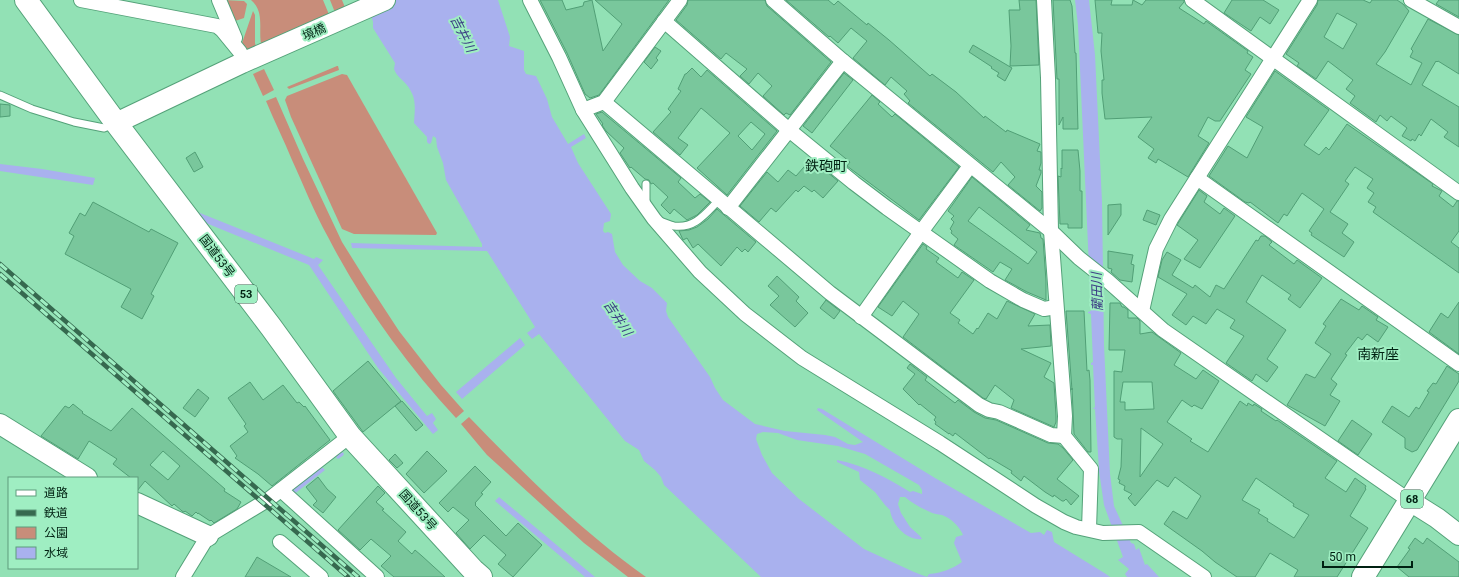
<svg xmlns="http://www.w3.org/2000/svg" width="1459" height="577" font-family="Roboto,'Noto Sans JP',sans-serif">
<rect width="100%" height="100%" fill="#92e1b5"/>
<g fill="#c88d7a">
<path d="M223,0l21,1 3,3 -3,14 -12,4z"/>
<path d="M251,0h72l7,17 -68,31c-5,-17 4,-35 -11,-48z"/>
<path d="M330,0h12l4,10 -10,5z"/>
<path d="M253,11l2,4v28l2,7 -11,5 -5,-9z"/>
<path d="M337,66h1l1,4 -50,19 -2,-2z"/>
<path d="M264,69l10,21 -11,6 -10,-22z"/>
<path d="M342,74l5,1 90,158 -1,2 -82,-1 -12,-5 -51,-112 -6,-17 2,-4z"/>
<path d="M276,97l27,62 39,83 25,40 32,49 42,54 23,26 -8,7c-50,-54 -94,-115 -128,-181 -14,-25 -24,-51 -36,-77 -8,-20 -18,-39 -26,-59z"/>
<path d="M469,417c55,57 112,114 177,160h-18l-44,-34 -97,-88 -26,-31z"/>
</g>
<g fill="#a9b1ee" fill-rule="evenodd">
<path d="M367,0h131l12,37 -1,9 15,5v19l2,4 10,2 11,23 5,18 16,27 16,-10 2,4 -15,9 7,16 33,51 -1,7 -6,2 -1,8 2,2 3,-1 4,2 3,18 8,13 17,16 12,7 15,15 -1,8 2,6 42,60 5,11 8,12 32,24 30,7 40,4 10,2 13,7 7,1 8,-3 -46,-32 1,-2 4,1 113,69 96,55 9,-1 4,3 3,-5 5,2 2,10 52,32 4,3h-349l-97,-92 -3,-8 -6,-7 -11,-9 -5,-11 -14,-9 -86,-107 -7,5 -5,-6 8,-6 -48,-76 -135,-3 -1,-5 131,4v-3l-36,-64 -3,-17 -6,-16 -1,-9 -3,-2 -2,7 -2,1 -2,-2v-5l-13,-14c1,-16 3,-26 -8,-39 -6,-7 -8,-6 -12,-15l1,-6 -22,-35v-6zM763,432l15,1 19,7 41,6 27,8 54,31 3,5v4l-9,-3 -3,1c-23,-14 -46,-27 -73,-32v2l22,10 1,8 15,12 10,13 5,5c2,15 17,31 32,29l-2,-3 -10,-9 -9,-14 -3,-9 2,-7h5c7,6 16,11 25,15 4,2 8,2 12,3 9,3 18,12 21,20l-7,2 -2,6 8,19c-10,7 -20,11 -33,12l-2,3 -13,-5 -50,-23 -65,-50 -27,-26 -10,-18 -6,-16 1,-5z"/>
<path d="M1075,0h14l6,55 7,147 2,143 6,129 4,32 17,37 3,1 2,6 3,-2 6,17 2,-1 12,13h-32l-2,-3 4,-5 -11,-9 5,-3 -19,-52 -5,-34h-3v-2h3l-4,-60h-2l2,-2 -2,-42h-2v-2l2,-1 -2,-48 -3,-1v-1l3,-1 -13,-286z"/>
<path d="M0,164l42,5 53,9 -2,7 -93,-14z"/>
<path d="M195,211l119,48 2,-2 7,3 -5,5 78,113 31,38 5,-3 4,6 -3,4 5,7 -5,4 -55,-66 -69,-103 -108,-44z"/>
<path d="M520,338l5,7 -63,54 -6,-7z"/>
<path d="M322,467l3,3 -32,25 -2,-4z"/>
<path d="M499,497l96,80h-10l-90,-76z"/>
</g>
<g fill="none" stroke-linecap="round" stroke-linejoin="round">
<path stroke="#a9b1ee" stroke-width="3.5" d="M338,457l4,-3"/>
</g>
<g fill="#79c79c" stroke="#519f76" fill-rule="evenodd">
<path d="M540,0h22l4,10 17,-4 1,-4 8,-2 11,51 19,-27 -27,-24h74l-70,95 -9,3 -5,-4 -18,-41z"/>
<path d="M688,0h77l2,6 64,56 -41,53 -4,-2 -2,2 -21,-19 9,-10 -14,-13 -9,11 -9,-8 7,-7 -21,-16 -5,6 -45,-39 11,-15z"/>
<path d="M786,0h42l6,5 4,-4 29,24 1,-2 21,17 41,36 2,-2 24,18 28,26 1,-2 21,16 1,-2 33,14 -3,7 4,1v11l-2,7h2v3l-5,13 6,6v16l-2,3 -32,-26 7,-8 -14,-15 -8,10 -85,-69 2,-2 -6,-7 3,-3 -16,-14 -6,8 -32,-27 14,-17 -16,-13 -13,15 -8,-7 -1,1z"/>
<path d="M1019,0h17l3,65 -29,1 1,-20 -2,-36h11z"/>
<path d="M1053,0h17l2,6 3,47h1l2,76h-15v-12l-4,8v-46h-2z"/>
<path d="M1095,0h17l-1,5h21l1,-5 9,5 4,-5h38v2l-5,6 25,16 2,-3 42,30 -1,2 6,4 -8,13 6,4 -31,47h-5l-7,-4 -10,19 11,7 -21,34 -30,-18 -2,4 -8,-5 6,-9 -16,-12 14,-20 -47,2 -3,-26v-13h2l-3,-29 1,-18h-4z"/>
<path d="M1232,0h31l16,10 -9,14 -10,-7 -9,14 -27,-18z"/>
<path d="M1318,0h45l7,3 2,-3h25l6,4 6,7 -24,41 -9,12 35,21 11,-22 -12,-6 3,-6 -2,-2 17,-30 31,16v39l-21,-13 -1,1 -1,-1 -14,24 37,22v40l-15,-10 4,-5 -17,-13 -10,17 -2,-2 -4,7 -3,-2 -1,2 -9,-5 5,-8 -16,-12 -4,5 -7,-6 -4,7 -26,-19 5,-7 -9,-7 7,-9 -25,-19 -12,18 -19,-13 2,-3 -13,-9 31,-49zM1337,13l20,11 -14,25 -19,-12z"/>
<path d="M1439,0h20v17l-23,-13z"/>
<path d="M973,45l39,23 -7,13 -8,-5 2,-3 -8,-5 1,-1 -23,-15z"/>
<path d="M655,47l6,4 -5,7 2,2 -7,9 -7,-7z"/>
<path d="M692,68l9,9 6,-7 70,61 -50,64 -30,-27 33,-35 -24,-21 -5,-4 -23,30 10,7 -8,10 -27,-23 18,-20 -3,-3 13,-18 -3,-2 7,-15h1zM751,122l14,12 -13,16 -14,-14z"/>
<path d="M1275,71l54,39 -25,35 15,10 7,-8 3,3 18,-26 86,60 -1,2 10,5 -3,5 14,11 4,-6h2v30l-8,11 8,6v25l-86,-61 3,-5 -8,-5 6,-9 -7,-5 6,-9 -18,-12 -10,14 4,3 -19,28 18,12 -6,9 12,9 -10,15 -33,-22 1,-2 -3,-2 15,-22 -22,-16 -15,23 -3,-2 -6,9 -28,-21 -1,1 -4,-1 -36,-26 19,-30 19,12 16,-31 -17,-10z"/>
<path d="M844,73l9,7 -41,53 -9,-7z"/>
<path d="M872,95l8,7 -2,2 14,13 3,-3 64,53 -40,53 -72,-54 3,-4 -20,-16z"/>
<path d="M0,104l10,1v11l-10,1z"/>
<path d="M602,112l79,66 -3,4 17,16 5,-4 10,8 -13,13 -10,5 -13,-11 -4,5 -9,-9 7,-8 -15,-14 -2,1 -2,-4 -4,-1 -14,-12 -1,1 -10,-15 4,-5 -18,-17 -4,-6 1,-1 -7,-10z"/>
<path d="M1062,150h16l2,21v20h2v37h-14v-4h-8l-2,-48 3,1v-9l1,1z"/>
<path d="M195,152l8,15 -9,5 -8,-14z"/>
<path d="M811,159l27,22 -15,17 -9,-8 -2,2 -8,-6 -6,6 -2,-2 -20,22 -5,-4 -12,14 -19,-16 27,-34 11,10 10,-12 8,6z"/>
<path d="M972,177l58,48 -4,5 14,3 1,5 2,1 3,42v19l-19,-8 -22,-12 7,-11 -12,-7 -7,10 -39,-27 4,-6 -7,-6 1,-2 -2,-2 4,-7 -3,-3 3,-3 -6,-5zM979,207l58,45 -9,12 -60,-43z"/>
<path d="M1199,190l8,6 -3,6 16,12 4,-6 11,8 -35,52 -16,-9 14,-19 -21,-15z"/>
<path d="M93,202l56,30 2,-3 27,14 -27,51 3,2 -12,23 -21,-12 10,-18 -66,-35 9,-18 -5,-3 11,-20 5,3z"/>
<path d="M1121,204v11l-13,20v-30z"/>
<path d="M717,209l39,33 -8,10 -3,-3 -3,3 -5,-5 -16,19 -23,-22 -5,4 -6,-10 -4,2 -4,-9 10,-1 8,-3 11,-8z"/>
<path d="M1147,210l13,5 -4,10 -13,-5z"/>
<path d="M1261,236h4l7,6 -3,3 25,19 3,-4 25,18 -22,30 -12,-9 3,-4 -29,-20 -16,27 40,28 -19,29 11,8 -11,15 -11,-8 -4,7 -26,-18 18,-27 -14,-8 5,-8 -18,-11 -11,15 -13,-8 -7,9 -14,-10 15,-21 -29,-17 4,-17 5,-8 14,8 -9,15 21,13 2,-3 15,12 6,-12 8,4 32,-49 2,1z"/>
<path d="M923,244l4,3 -1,2 13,9 -3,4 22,16 4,-6 12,8 -24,33 10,7 -2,3 15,11 4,-6 1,1 10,-16 9,6 10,-18 28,13 -7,12 22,-1 1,21 -30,3 30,14 -7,14 10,6 2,33v6l-2,5 -43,-19 3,-8 -19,-15 -9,14 -3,-1 -80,-61 16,-23 -16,-13 -11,15 -14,-9z"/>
<path d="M1108,251l25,4 -2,9 3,1 -2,17 -12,-2 -9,-8 1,-3 -4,-1z"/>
<path d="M777,276l22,21 -3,4 12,12 -13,14 -25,-22 9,-9 -11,-10z"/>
<path d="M1341,299l18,11 3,-4 16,11 -2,3 12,7 -10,15 -11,-8 -5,6 -4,-3 -13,17 2,1 -16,24 6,5 -7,11 10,6 -15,25 -38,-21 19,-31 9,4 16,-24 -16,-11 11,-17 -3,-2z"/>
<path d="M826,300l14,11 -6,8 -14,-11z"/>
<path d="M1459,302v52l-30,-22 12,-19 7,5z"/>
<path d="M1110,303h10l2,4h2l4,3v8h9l3,3v13l12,-2 29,21 -7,12 22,14 7,-9 16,11 -17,28 -8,-4 -2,2 -10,-7 -15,22 25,17 -2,2 18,11 32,-51 7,5 1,-3 5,3 1,-2 8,5 -1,2 15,10 1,-1 60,41 -12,17 21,14 9,-14 11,8 -1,2 1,1 -16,27 18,12 -31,49h-43l4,-7 -28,-17 -15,24h-18l-22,-15 -13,-11 -38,-27 9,-13 14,8 14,-23 -26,-19 -7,10 -11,-7 -22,26 -7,-8 4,-4 -8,-4 1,-4 -6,-3 1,-3 -2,-1 3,-12 1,-28h-5l-3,-2v-66l8,1 3,-22h-16zM1123,382h29l2,27 -29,1v-8h-5zM1141,428l22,16 -23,33zM1256,478l38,26 -1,2 16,9 -15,23 -27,-17 1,-2 -10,-6 2,-3 -18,-10z"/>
<path d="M1066,311h18l3,60 2,-1 1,10 1,72h-3l-14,-18 -2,-46v2z"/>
<path d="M368,361l33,40 -38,31 -30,-41z"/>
<path d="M910,364l17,13 -2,3 30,23 3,-3 16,12 11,6 11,2 52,23 10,1 5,4 10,12 -16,19 22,17 -8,9 -5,-6 -2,2h-2l-8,-6 -1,2 -8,-5 -21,-16 -3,5 -10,-8 1,-2 -22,-13 -1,1 -34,-26 -2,3 -4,-3v1l-14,-10 1,-2 -2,-2 2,-3 -16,-13 -1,1 -16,-16 12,-15 -8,-6z"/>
<path d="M1447,366l12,8v7l-42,69 -5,2 -7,-4v-10l-23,-16 10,-16 17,11 7,-10 3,2 10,-17 -2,-1 6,-8 3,1z"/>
<path d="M250,382l13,18 20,-15 14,18 2,-1 5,5 1,-1 25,34 -58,46 -14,-12 -23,-16 2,-2 -7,-10 18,-14 -4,-6 2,-2 -18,-26z"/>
<path d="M198,389l11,9 -14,19 -12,-9z"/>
<path d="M402,401l21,24 -7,6 -21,-25z"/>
<path d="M73,404l10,8 -1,1 29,18 21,-23 93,81 -1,2 17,11 -4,7 -23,14 -3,-3 -1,1 -12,-8v1l-2,-2 -4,4 -7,-5 -1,1 -2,-1 -8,-7 -2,2 -27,-25 -8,10v-13h-6l-18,-14 4,-5 -28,-18 -11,18 -37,-23 24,-30 4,2zM163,451l17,15 -12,14 -18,-15z"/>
<path d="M1352,420l20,14 -14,21 -20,-14z"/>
<path d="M427,451l20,20 -23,22 -18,-19z"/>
<path d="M395,454l8,9 -6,5 -8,-8z"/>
<path d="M475,466l16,16 -10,11 2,1 -8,9 1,1 -1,1 31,31 12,-13 24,22 -29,32 -15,-13 8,-9 -22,-20 -14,14 -14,-16 13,-13 -16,-13 -5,5 -9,-9z"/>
<path d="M318,477l9,12 9,8 -13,16 -10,-8 4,-4 -11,-14z"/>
<path d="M378,486l7,7 -9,9 8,7 -2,1 24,22 -8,9 14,13 3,-4 7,6 23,21h-51l-13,-11 10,-10 -20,-17 -11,11 -22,-20z"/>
<path d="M1415,538l8,6 4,-6 32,24v15h-50l-12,-10 13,-18 -2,-1z"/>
<path d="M257,557l34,20h-46z"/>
</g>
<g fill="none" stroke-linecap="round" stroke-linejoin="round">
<defs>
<g id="lane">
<path d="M0,95l32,14 42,13 30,6 10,-4"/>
<path d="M644,203l2,-2v-17"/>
<path d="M659,221c5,1 10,4 15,5 21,3 32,-13 45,-26"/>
</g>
<g id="street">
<path d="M81,0l136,26 5,4 18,22"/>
<path d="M219,0l16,38"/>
<path d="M530,0l29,57 24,53 49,78 22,31 46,53 45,42 57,44 138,85 96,63 28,16 12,5 27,6 36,-1 65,45"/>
<path d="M773,0l70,61 208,170 28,27 29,23 55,49 247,171"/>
<path d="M1044,0l4,78 3,153 14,185 -1,20 27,33 -2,60"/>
<path d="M1192,0l267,193"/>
<path d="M1411,0l48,27"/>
<path d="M664,21l125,109 65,53 33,25 103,73 33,19 21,9 12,-2"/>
<path d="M604,102l226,191 149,112 10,5 10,2 52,23 13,1"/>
<path d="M583,110l21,-8 76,-102"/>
<path d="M1197,178l262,186"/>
<path d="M728,208l115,-147"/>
<path d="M1142,311l14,-62 15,-30 139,-219"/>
<path d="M861,317l60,-85 49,-66"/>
<path d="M281,490l96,87"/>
<path d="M280,542l41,35"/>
<path d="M183,577l25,-41 61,-37 81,-63"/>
</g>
<g id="secondary">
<path d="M116,123l126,-60 143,-63"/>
<path d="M0,424l87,54"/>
<path d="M1410,501l27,17 22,17"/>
<path d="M137,503l71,33"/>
</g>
<path id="primary" d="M1363,577l96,-157"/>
<path id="highway" d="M26,0l90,123 155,204 79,109 123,134 8,7"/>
</defs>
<use href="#lane" stroke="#54a279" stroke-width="9"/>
<use href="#street" stroke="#54a279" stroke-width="16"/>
<use href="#secondary" stroke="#54a279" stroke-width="22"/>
<use href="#primary" stroke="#54a279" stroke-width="24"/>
<use href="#highway" stroke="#54a279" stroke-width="24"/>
<use href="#lane" stroke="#fff" stroke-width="7"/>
<use href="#street" stroke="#fff" stroke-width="14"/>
<use href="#secondary" stroke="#fff" stroke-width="20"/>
<use href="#primary" stroke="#fff" stroke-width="22"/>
<use href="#highway" stroke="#fff" stroke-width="22"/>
<defs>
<g id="rail">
<path d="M0,264l358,313"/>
<path d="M0,274l348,303"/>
</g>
</defs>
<use href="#rail" stroke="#36694f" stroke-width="4.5"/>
<use href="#rail" stroke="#9feec2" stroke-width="3" stroke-dasharray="9" stroke-linecap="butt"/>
</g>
<g text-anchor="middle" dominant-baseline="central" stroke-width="4" stroke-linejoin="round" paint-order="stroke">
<g fill="#9feec2" stroke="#305e47" stroke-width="1">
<rect x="235" y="285" width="22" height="18" rx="3"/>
<rect x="1401" y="490" width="22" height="18" rx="3"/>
</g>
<g font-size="11" font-weight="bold" fill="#002112">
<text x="246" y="294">53</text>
<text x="1412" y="499">68</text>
</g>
<g font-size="12" fill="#002112" stroke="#9feec2">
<text transform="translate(314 32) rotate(-24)">境橋</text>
<text transform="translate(217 256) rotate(53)">国道53号</text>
<text transform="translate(418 510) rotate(48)">国道53号</text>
</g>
<g font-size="13" font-style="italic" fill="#3b3c84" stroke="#9feec2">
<text transform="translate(463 34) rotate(63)">吉井川</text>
<text transform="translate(1097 292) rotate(-92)">藺田川</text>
<text transform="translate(618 318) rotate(56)">吉井川</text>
</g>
<g font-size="14" fill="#002112" stroke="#9feec2">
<text x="826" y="166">鉄砲町</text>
<text x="1378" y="354">南新座</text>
</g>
</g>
<rect x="8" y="477" width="130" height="92" fill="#9feec2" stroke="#5f9c7c"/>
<rect x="16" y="490" width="20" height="6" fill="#ffffff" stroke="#5f9c7c"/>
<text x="44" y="497" font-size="12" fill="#002112">道路</text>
<rect x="16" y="510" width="20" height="6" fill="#36694f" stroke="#5f9c7c"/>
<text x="44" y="517" font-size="12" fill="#002112">鉄道</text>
<rect x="16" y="527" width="20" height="12" fill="#c88d7a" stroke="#5f9c7c"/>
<text x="44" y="537" font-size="12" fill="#002112">公園</text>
<rect x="16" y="547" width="20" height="12" fill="#a9b1ee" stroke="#5f9c7c"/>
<text x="44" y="557" font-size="12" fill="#002112">水域</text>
<path d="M1323 561v6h89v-6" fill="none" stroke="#002112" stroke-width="2"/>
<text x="1329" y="561" font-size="12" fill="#002112" stroke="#9feec2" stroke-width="3" paint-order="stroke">50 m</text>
</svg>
